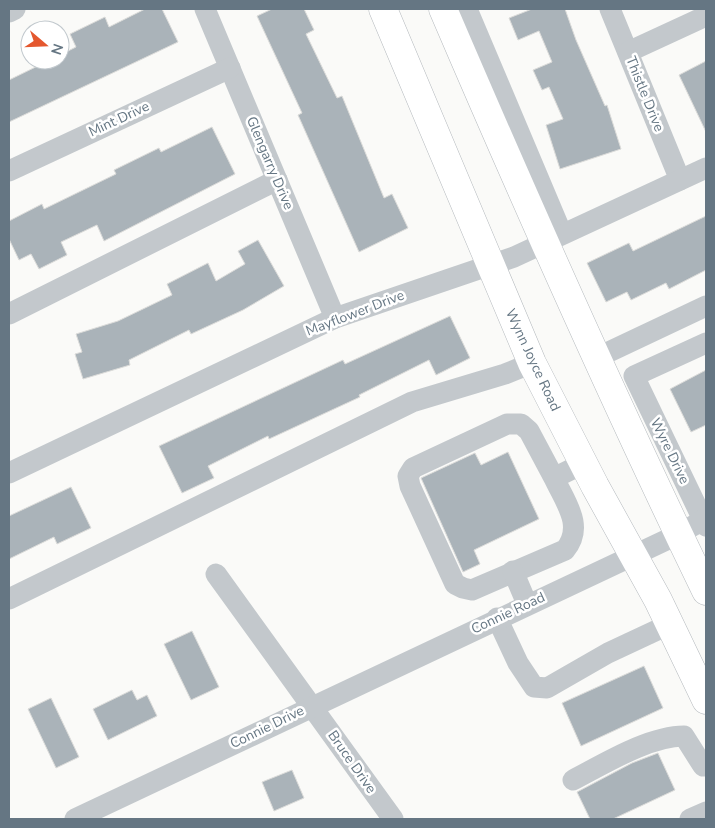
<svg xmlns="http://www.w3.org/2000/svg" width="715" height="828" font-family="'Nunito Sans',sans-serif">
<rect width="100%" height="100%" fill="#fafaf8"/>
<g fill="#aab3b9" stroke="#dcdcda">
<path d="M145,9h17l16,33 -169,80v-42l41,-20h10v-5l16,-8 -6,-13 35,-17 4,10z"/>
<path d="M272,9h32l10,21 -8,4 31,64 5,-2 42,102 8,-4 16,34 -49,24 -61,-137 4,-2 -45,-97z"/>
<path d="M532,9h33l11,31 29,66 2,-1 14,44 -61,20 -14,-44 17,-6 -14,-32 -7,3 -9,-20 19,-8 -13,-31 -21,9 -9,-22z"/>
<path d="M706,61v71l-27,-57z"/>
<path d="M212,127l23,47 -131,67 -7,-16 -36,17 6,13 -28,14 -8,-15 -12,6 -10,-21v-18l33,-17 2,5 72,-35 -2,-4 45,-22 2,4z"/>
<path d="M706,216v54l-37,19 -3,-6 -35,17 -4,-8 -21,10 -19,-39 42,-20 4,8z"/>
<path d="M258,240l26,46 -41,24 -52,24 -2,-4 -60,30 1,5 -47,14 -8,-25 7,-2 -6,-18 42,-13 54,-26 -5,-11 41,-21 8,18 29,-17 -7,-13z"/>
<path d="M450,316l20,42 -34,17 -7,-15 -70,35 1,2 -91,42 -1,-3 -60,30 6,12 -32,15 -23,-47 184,-86 2,4z"/>
<path d="M706,370v55l-15,7 -21,-43z"/>
<path d="M508,452l31,67 -65,31 6,14 -17,8 -42,-94 54,-25 6,12z"/>
<path d="M71,487l20,41 -34,16 -3,-7 -45,22v-43z"/>
<path d="M192,631l27,56 -28,13 -27,-56z"/>
<path d="M644,666l19,42 -82,38 -19,-43z"/>
<path d="M132,690l5,10 10,-5 10,21 -49,24 -15,-31z"/>
<path d="M51,698l28,59 -23,11 -28,-59z"/>
<path d="M658,753l17,37 -62,29h-23l-13,-27 55,-29z"/>
<path d="M292,770l12,28 -30,13 -12,-29z"/>
</g>
<g fill="none" stroke-linecap="round" stroke-linejoin="round">
<defs>
<g id="major">
<path d="M383,9l149,354 63,123 63,114 48,100"/>
<path d="M443,9c84,196 170,390 263,582"/>
</g>
</defs>
<use href="#major" stroke="#b5babe" stroke-width="29"/>
<g stroke="#c3c8cc" stroke-width="21">
<path d="M205,9l130,309"/>
<path d="M467,9l95,225"/>
<path d="M610,9l70,171"/>
<path d="M9,12l6,-3"/>
<path d="M628,52l78,-36"/>
<path d="M9,171l221,-103"/>
<path d="M9,314l268,-134"/>
<path d="M706,343l-72,33 72,150"/>
<path d="M596,358l110,-52"/>
<path d="M9,473l326,-155 179,-61 192,-89"/>
<path d="M554,478l-25,-47 -8,-7h-14l-94,44 -5,8 2,10 45,98 8,4 9,2 93,-40c20,-24 0,-48 -11,-72l30,-15"/>
<path d="M513,571l14,33"/>
<path d="M216,574l177,245"/>
<path d="M9,599l403,-197 93,-28 27,-11"/>
<path d="M497,618l21,45 16,24 13,1 61,-35 62,-29"/>
<path d="M573,780c31,-16 76,-44 111,-44l19,30 3,-1"/>
<path d="M75,819l604,-285 24,-14"/>
<path d="M690,819l16,-7"/>
</g>
<use href="#major" stroke="#fff" stroke-width="28"/>
</g>
<g text-anchor="middle" dominant-baseline="central" stroke-width="5" stroke-linejoin="round" paint-order="stroke">
<g font-size="14" fill="#657683" stroke="#fff">
<text transform="translate(645 94) rotate(68)">Thistle Drive</text>
<text transform="translate(119 119) rotate(-25)">Mint Drive</text>
<text transform="translate(270 163) rotate(67)">Glengarry Drive</text>
<text transform="translate(355 313) rotate(-21)">Mayflower Drive</text>
<text transform="translate(533 360) rotate(65)">Wynn Joyce Road</text>
<text transform="translate(670 451) rotate(64)">Wyre Drive</text>
<text transform="translate(508 613) rotate(-25)">Connie Road</text>
<text transform="translate(267 727) rotate(-26)">Connie Drive</text>
<text transform="translate(352 762) rotate(55)">Bruce Drive</text>
</g>
</g>
<rect width="715" height="828" fill="none" stroke="#657683" stroke-width="20"/>
<g transform="translate(45 45) rotate(109)"><circle r="24" fill="#ffffff" stroke="#c1c8cd"/>
<path d="M0-4L9 19L0 12L-9 19Z" fill="#e4572e"/>
<text y="-8" font-size="14" font-weight="bold" text-anchor="middle" fill="#657683">N</text>
</g>
</svg>
